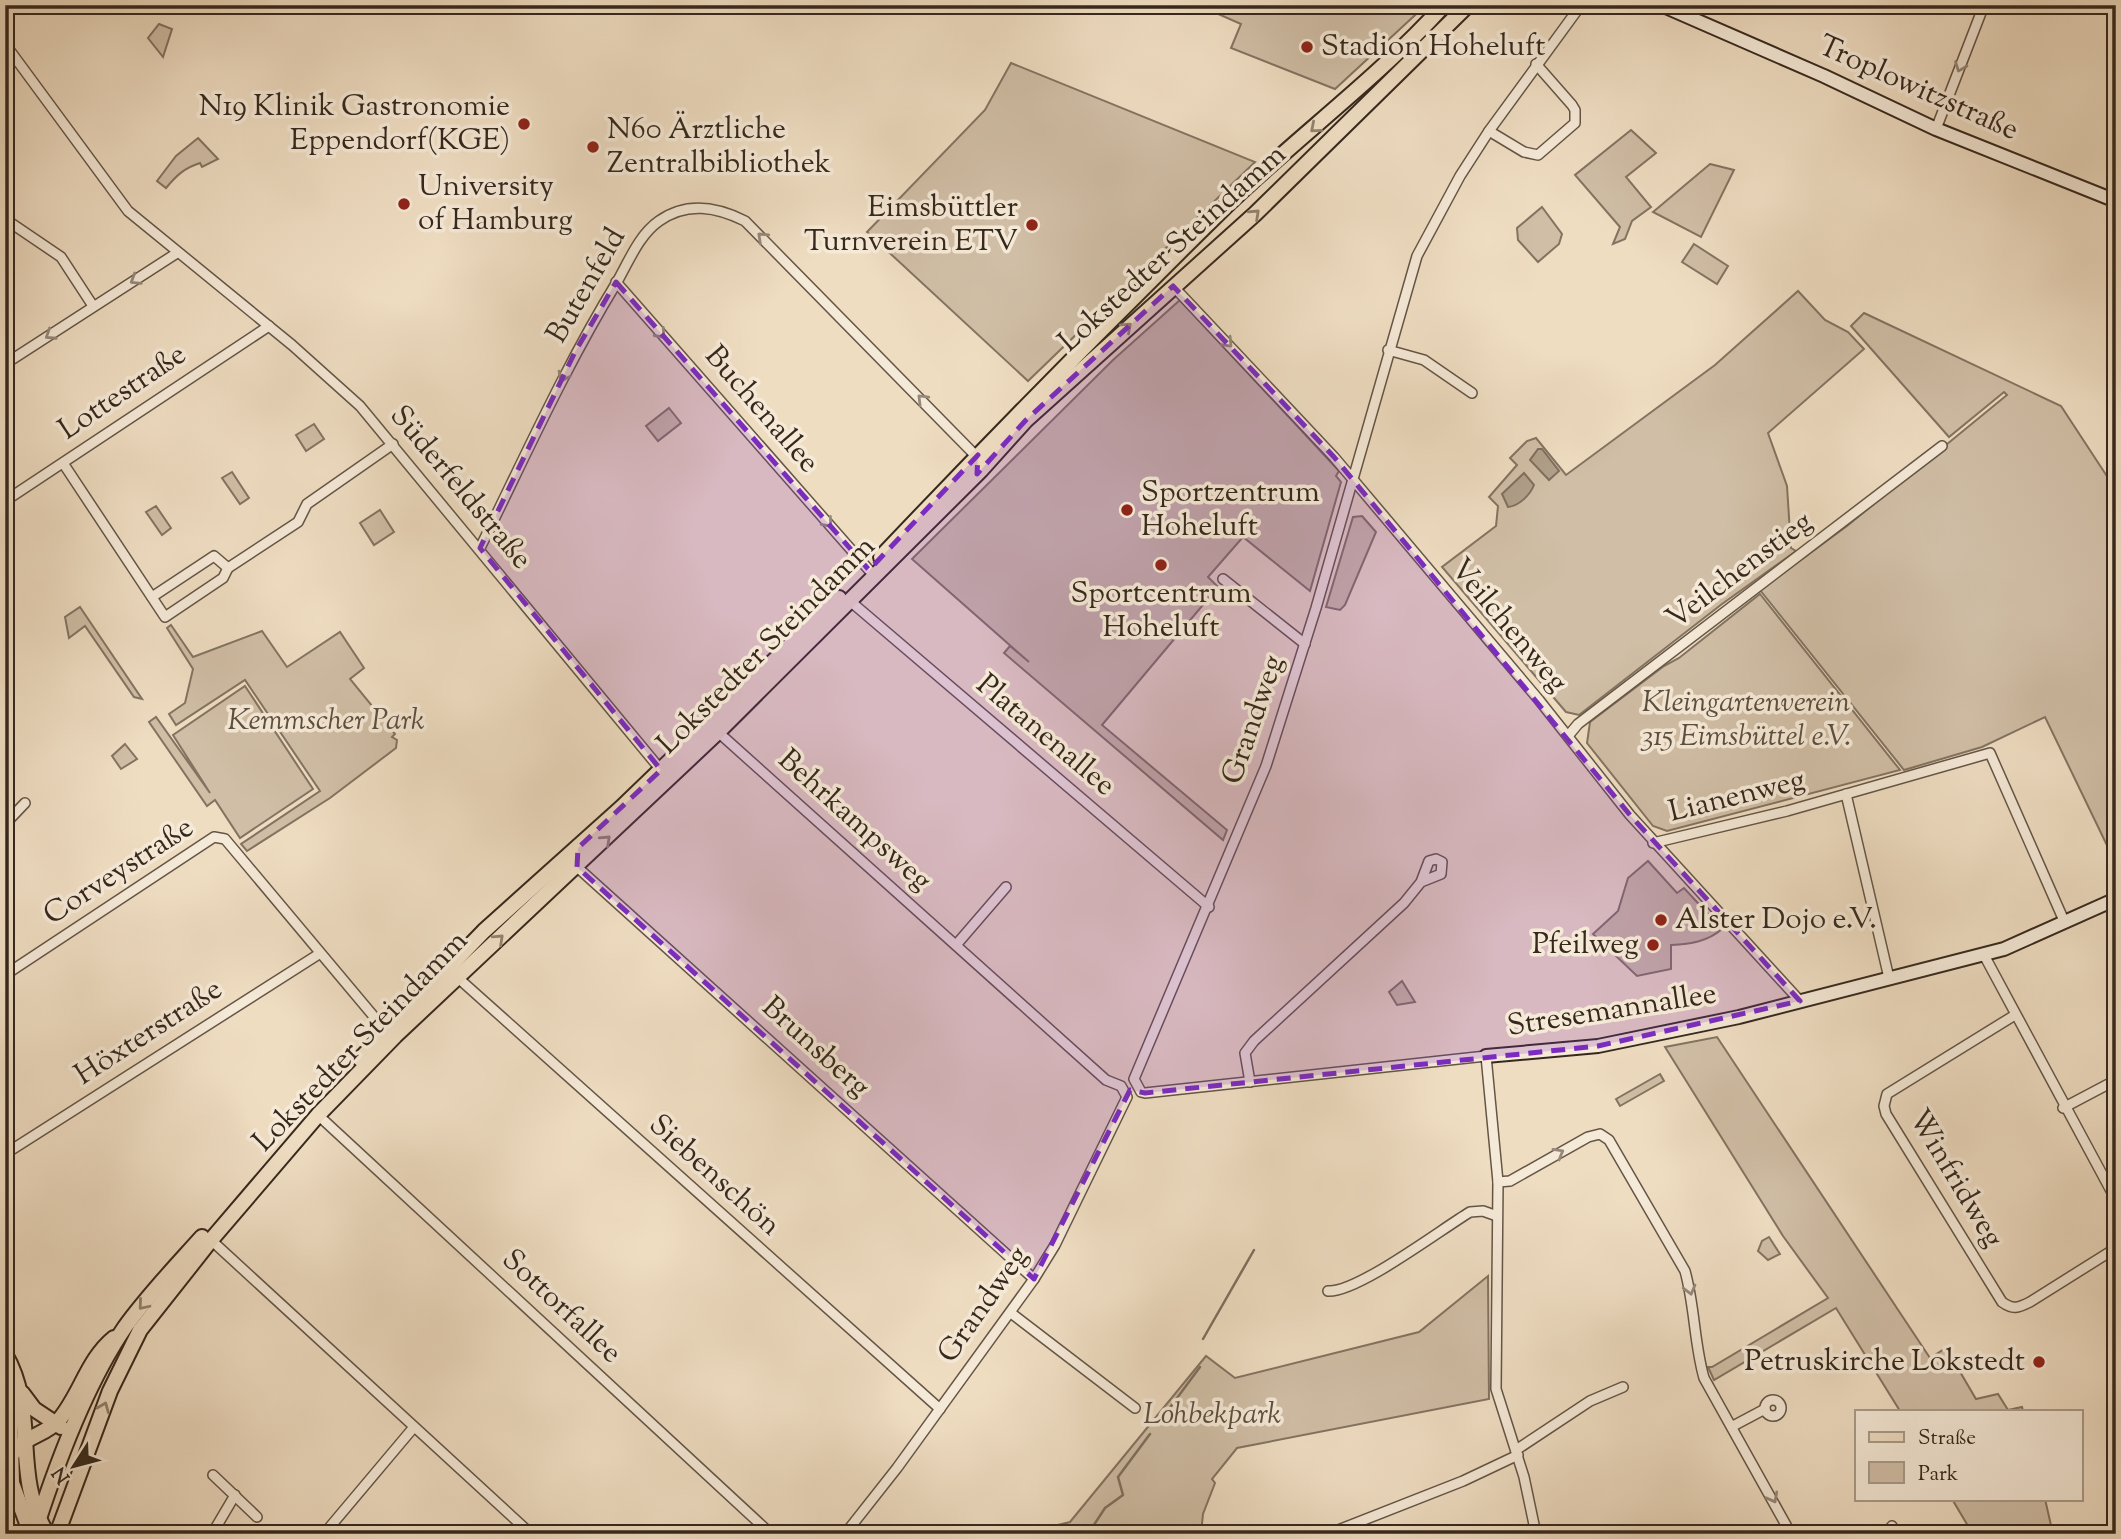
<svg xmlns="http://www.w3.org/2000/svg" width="2121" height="1539" font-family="'Sorts Mill Goudy',serif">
<rect width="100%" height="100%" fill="#efddc2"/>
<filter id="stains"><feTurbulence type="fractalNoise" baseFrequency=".00286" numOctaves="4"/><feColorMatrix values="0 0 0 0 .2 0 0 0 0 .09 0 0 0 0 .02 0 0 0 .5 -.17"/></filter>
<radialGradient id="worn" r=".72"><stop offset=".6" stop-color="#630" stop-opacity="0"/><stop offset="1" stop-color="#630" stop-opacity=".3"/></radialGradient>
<g fill="#d0bea6" stroke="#837361" stroke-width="2">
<path d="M1198,5h228l-91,84 -104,-41 10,-24z"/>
<path d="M159,24l13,5 -9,28 -15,-19z"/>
<path d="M1011,63l244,99 -227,219 -161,-149 118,-122z"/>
<path d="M1631,130l25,23 -30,24 25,30 -19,14 -7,18 -12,5 7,-17 -45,-52z"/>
<path d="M198,138l20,21 -16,8 -2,-4c-16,5 -24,13 -34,25l-9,-7 19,-25z"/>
<path d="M1710,164l24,6 -33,67 -48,-25z"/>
<path d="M1542,207l20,27 -3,10 -21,18 -20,-22 -1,-12z"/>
<path d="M1694,244l34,22 -11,18 -35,-22z"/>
<path d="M1798,291l27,29 23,12 16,17 -96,84 19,53 4,62 5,3 -74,53 -143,111 -13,-3 -124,-145 54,-41 2,-20 -9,-9 28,-32 -7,-7 17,-17 9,-3 30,37 149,-110z"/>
<path d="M1180,300l159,171 -3,5 5,6 -31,109 -67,-54 -35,40 10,10 -116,138 125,105 -4,10 -219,-187 6,-7 19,16 -117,-103 201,-199z"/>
<path d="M1864,313l197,93 55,84v374l-71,-147 -63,30 -78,23 -144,-180 87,-64 160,-131 -3,-3 -55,45 -98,-111z"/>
<path d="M669,408l12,15 -23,18 -12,-15z"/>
<path d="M314,424l10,15 -18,12 -10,-16z"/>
<path d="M232,472l17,26 -9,6 -18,-26z"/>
<path d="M156,506l15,22 -9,7 -16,-23z"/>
<path d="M380,510l14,22 -20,13 -14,-22z"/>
<path d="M1362,516l14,16 -31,73 -5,5 -14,-3 27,-90z"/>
<path d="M1760,594l140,176 -233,61 -14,-5 -66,-83 3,-21 74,-56 15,-8z"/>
<path d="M80,607l62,92 -8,-2 -49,-71 -16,12 -4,-21z"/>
<path d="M171,625l22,32 69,-26 25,36 53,-35 24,36 -14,11 45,55 -3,3 5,3 -1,8 -66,50 -83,53 -6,-7 79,-53 -75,-111 -69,45 -7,-11 16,-11 8,-34 -26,-41z"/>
<path d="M245,686l68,103 -73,49 -25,-38 -8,6 -58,-84 7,-5 54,76 -37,-58z"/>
<path d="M125,744l12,15 -16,10 -9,-13z"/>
<path d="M1648,861l29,32 7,-5 38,41c-15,13 -32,15 -51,16v24l-34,7 -44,-42 25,-23 10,-33z"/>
<path d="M1402,981l13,21 -18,3 -8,-13z"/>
<path d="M1717,1037l213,321 16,-10 30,51 22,-5 10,16 14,-3 1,4h-123l-64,-103 -122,72 -6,-13h4l116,-69 -45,-62 -118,-189z"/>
<path d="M1660,1074l4,7 -44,25 -4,-7z"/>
<path d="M1769,1237l11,17 -12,6 -10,-9 4,-10z"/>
<path d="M1488,1276l1,123 -252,49 -25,31 3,4 -12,31 -2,20h-154l7,-8 16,-4 136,-166 29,22 184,-46z"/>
<path d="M1952,1499h93l8,35h-83l1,-3z"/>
</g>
<g fill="#b09f8a" stroke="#7f6f5e" stroke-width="2">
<path d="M1538,449h4l17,22 -10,9 -19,-20z"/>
<path d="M1524,473l10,12c-4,10 -15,21 -26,22l-6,-13z"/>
</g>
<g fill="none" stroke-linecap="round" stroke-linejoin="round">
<g stroke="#7f6f5e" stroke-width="2.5">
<path d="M1203,1339l51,-89"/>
<path d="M1157,1425l43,-58"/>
<path d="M1088,1534l17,-26 18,-13 -5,-18 32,-43"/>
</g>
<defs>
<g id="street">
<path d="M5,44l123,167 164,134 68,61 301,364v4"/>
<path d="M1936,129l48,-124"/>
<path d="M1489,131l35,21 14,3 37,-32v-13l-3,-5 -36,-41"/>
<path d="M5,219l56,38 32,49"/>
<path d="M616,282l253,288"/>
<path d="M1173,286l161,171 205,243 91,115 170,186"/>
<path d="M1388,350l36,10 48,33"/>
<path d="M5,364l172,-111"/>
<path d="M63,463l102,154 58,-39 5,-10 70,-46 9,-18 86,-60"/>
<path d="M5,501l264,-175"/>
<path d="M480,548c44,-89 85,-181 137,-266 12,-21 22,-47 42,-61 28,-20 58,-14 86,0l233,237"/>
<path d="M1223,579l82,65"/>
<path d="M152,597l62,-41 14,12"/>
<path d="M850,601l359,306"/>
<path d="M718,732l388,348 15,6 6,11 -72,148 -21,34 -137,189 -52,66"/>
<path d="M1568,736l10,-12 364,-278"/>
<path d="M1846,794l43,184"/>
<path d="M5,824l20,-21"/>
<path d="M1653,843l134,-32 203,-58 75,170"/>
<path d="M578,860l-1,7 457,412"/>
<path d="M956,945l50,-58"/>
<path d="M1984,955l132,245"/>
<path d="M5,975l209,-138 11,2 161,192"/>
<path d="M457,977l483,432"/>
<path d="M2015,1015l-128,79 -3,12 2,8 116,188c11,8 16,6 28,0l86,-54"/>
<path d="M1250,1082l-5,-29 9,-12 150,-138 17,-21 20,-8 1,-12 -6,-3 -7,2 -8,21"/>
<path d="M2063,1108l53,-28"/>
<path d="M318,1115l453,419"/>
<path d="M5,1154l314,-200"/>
<path d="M1498,1182l12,-1 78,-44 12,-3 9,6 76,131c10,36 9,72 19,107l87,156"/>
<path d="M211,1240l320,294"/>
<path d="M1328,1291c29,2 112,-61 142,-79l13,-1 14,5"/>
<path d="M1011,1313l124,95"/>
<circle cx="1773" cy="1408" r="8"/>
<path d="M1733,1426l32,-17"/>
<path d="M1516,1450l74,-49 33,-14"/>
<path d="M213,1475l44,42"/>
<path d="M329,1528l85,-101"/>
<path d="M212,1534l23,-39"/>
<path d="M1328,1534l135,-53 55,-26"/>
<path d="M1536,1534l-12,-57 -28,-88 2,-207 -12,-126 -341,37 -4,-1 -7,-13 132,-313 50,-158 101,-352 43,-80 29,-45 92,-126"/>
<path d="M1886,1534l6,-8"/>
</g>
<g id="secondary">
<path d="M1643,5h18l163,71 112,53 180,72"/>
<path d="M1486,1056l112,-10 141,-29 265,-68 112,-50"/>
</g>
<g id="primary">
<path d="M881,557c113,-119 228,-236 345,-351 71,-69 151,-127 218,-201"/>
<path d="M360,1059l124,-128 137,-123 218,-210"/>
<path d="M5,1354c34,59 6,119 42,180"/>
<path d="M5,1382l5,26 2,75 19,51"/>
<path d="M22,1393l12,16 27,18"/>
<path d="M9,1461c8,-24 35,-24 50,-41 22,-26 28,-60 55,-82"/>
<path d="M34,1534c21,-66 52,-150 91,-207 23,-32 51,-61 77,-90"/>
<path d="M57,1534l53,-143 30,-61 71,-90 107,-125 77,-79 323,-304 263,-262 45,-50 229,-206 213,-209"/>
</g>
</defs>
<use href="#street" stroke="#645546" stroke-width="12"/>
<use href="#secondary" stroke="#36281c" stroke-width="16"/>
<use href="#primary" stroke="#36281c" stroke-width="18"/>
<use href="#street" stroke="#f5e9d7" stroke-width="9"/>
<use href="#secondary" stroke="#f5e9d7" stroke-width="12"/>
<use href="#primary" stroke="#efddc2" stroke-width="14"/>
</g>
<defs><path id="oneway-chevron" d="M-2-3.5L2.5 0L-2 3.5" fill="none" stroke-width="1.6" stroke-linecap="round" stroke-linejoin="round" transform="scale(1.75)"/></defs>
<g stroke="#96887a">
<use href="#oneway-chevron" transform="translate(1960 67) rotate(111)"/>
<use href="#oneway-chevron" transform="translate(762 237) rotate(-137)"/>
<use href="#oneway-chevron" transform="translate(135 280) rotate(148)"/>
<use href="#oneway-chevron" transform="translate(661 334) rotate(48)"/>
<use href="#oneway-chevron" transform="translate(50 335) rotate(147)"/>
<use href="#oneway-chevron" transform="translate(1228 343) rotate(47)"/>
<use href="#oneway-chevron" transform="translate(563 377) rotate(116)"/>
<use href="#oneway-chevron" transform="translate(922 399) rotate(-135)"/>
<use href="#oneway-chevron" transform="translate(828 523) rotate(49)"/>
<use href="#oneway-chevron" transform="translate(1559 1153) rotate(-30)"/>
<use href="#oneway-chevron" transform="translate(1690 1290) rotate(75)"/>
<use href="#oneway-chevron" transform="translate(1773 1498) rotate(62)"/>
</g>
<g stroke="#92826f">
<use href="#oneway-chevron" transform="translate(1315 128) rotate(139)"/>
<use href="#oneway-chevron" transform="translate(1255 214) rotate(-43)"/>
<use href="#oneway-chevron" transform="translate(1127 327) rotate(-42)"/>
<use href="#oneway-chevron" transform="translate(606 840) rotate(-43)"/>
<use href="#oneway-chevron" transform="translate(499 939) rotate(-43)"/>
<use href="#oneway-chevron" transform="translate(143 1305) rotate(130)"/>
<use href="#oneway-chevron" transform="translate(104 1407) rotate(-68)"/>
</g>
<path fill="#7b2cbf" fill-opacity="0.2" stroke="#7b2cbf" stroke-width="5" stroke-dasharray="14 9" stroke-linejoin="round" d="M616,282l253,288 109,-115 -1,19 49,-54 147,-134 161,171 296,358 170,186 -202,45 -453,47 -15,-3 -96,189 -457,-412 1,-19 83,-78 -181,-222 95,-196z"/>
<g fill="#8f2418" stroke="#f5e9d7" stroke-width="2.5">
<circle cx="1307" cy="47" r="7"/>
<circle cx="524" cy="124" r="7"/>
<circle cx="593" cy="147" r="7"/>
<circle cx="404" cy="204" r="7"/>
<circle cx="1032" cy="225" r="7"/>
<circle cx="1127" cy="510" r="7"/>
<circle cx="1161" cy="565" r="7"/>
<circle cx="1661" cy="920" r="7"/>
<circle cx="1653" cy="945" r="7"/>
<circle cx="2039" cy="1362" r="7"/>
</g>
<g text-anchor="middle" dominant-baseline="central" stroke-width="7" stroke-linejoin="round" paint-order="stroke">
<g font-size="30" fill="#36281c" stroke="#f5e9d7" text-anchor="start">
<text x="1321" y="47">Stadion Hoheluft</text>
<text x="510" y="107" text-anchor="end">N19 Klinik Gastronomie<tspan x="510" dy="34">Eppendorf(KGE)</tspan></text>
<text x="607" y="130">N60 Ärztliche<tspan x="607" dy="34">Zentralbibliothek</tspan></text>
<text x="418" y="187">University<tspan x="418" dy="34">of Hamburg</tspan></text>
<text x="1018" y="208" text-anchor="end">Eimsbüttler<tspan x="1018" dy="34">Turnverein ETV</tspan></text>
<text x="1141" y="493">Sportzentrum<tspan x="1141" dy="34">Hoheluft</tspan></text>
<text x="1161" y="594" text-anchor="middle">Sportcentrum<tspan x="1161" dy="34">Hoheluft</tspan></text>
<text x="1675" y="920">Alster Dojo e.V.</text>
<text x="1639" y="945" text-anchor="end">Pfeilweg</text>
<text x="2025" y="1362" text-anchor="end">Petruskirche Lokstedt</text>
</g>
<g font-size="30" fill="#36281c" stroke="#f5e9d7">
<text transform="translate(1918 89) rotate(24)">Troplowitzstraße</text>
<text transform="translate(1173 249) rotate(-42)">Lokstedter Steindamm</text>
<text transform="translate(587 286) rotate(-60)">Butenfeld</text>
<text transform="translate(123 393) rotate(-34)">Lottestraße</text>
<text transform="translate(761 410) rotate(49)">Buchenallee</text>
<text transform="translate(460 488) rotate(50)">Süderfeldstraße</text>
<text transform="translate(1740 571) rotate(-37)">Veilchenstieg</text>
<text transform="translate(1508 626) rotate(50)">Veilchenweg</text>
<text transform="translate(767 646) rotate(-45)">Lokstedter Steindamm</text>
<text transform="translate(1254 720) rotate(-71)">Grandweg</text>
<text transform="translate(1045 736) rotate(40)">Platanenallee</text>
<text transform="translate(1737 797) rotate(-14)">Lianenweg</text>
<text transform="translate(854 821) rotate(42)">Behrkampsweg</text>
<text transform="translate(119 872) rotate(-33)">Corveystraße</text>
<text transform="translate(1612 1011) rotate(-9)">Stresemannallee</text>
<text transform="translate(149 1033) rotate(-33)">Höxterstraße</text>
<text transform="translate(361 1042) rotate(-46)">Lokstedter Steindamm</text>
<text transform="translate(815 1048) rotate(42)">Brunsberg</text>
<text transform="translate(714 1176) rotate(42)">Siebenschön</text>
<text transform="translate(1955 1179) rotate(59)">Winfridweg</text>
<text transform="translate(984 1305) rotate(-55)">Grandweg</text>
<text transform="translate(561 1307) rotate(43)">Sottorfallee</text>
</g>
<g font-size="30" font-style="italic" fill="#5c4e3e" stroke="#f5e9d7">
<text x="1746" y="703">Kleingartenverein<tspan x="1746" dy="34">315 Eimsbüttel e.V.</tspan></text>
<text x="326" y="721">Kemmscher Park</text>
<text x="1212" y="1415">Lohbekpark</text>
</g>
</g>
<rect width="2121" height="1539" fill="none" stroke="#efddc2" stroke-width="28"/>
<rect x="7" y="7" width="2107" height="1525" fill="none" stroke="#36281c" stroke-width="3.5"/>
<rect x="14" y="14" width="2093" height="1511" fill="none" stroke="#36281c" stroke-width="2"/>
<rect x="1855" y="1410" width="228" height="91" fill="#f5e9d7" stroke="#a99c8c" stroke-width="2"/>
<rect x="1869" y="1432" width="35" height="10" fill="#efddc2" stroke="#a99c8c" stroke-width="2"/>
<text x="1918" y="1444" font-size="21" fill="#36281c">Straße</text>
<rect x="1869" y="1462" width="35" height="21" fill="#d0bea6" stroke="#a99c8c" stroke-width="2"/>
<text x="1918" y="1480" font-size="21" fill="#36281c">Park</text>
<g transform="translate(74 1466) rotate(234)" stroke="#f5e9d7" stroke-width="5" paint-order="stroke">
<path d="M0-5L12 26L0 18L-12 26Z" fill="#36281c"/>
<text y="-10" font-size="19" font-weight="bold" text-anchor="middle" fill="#36281c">N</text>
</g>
<rect width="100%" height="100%" filter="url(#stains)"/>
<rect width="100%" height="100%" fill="url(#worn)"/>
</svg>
